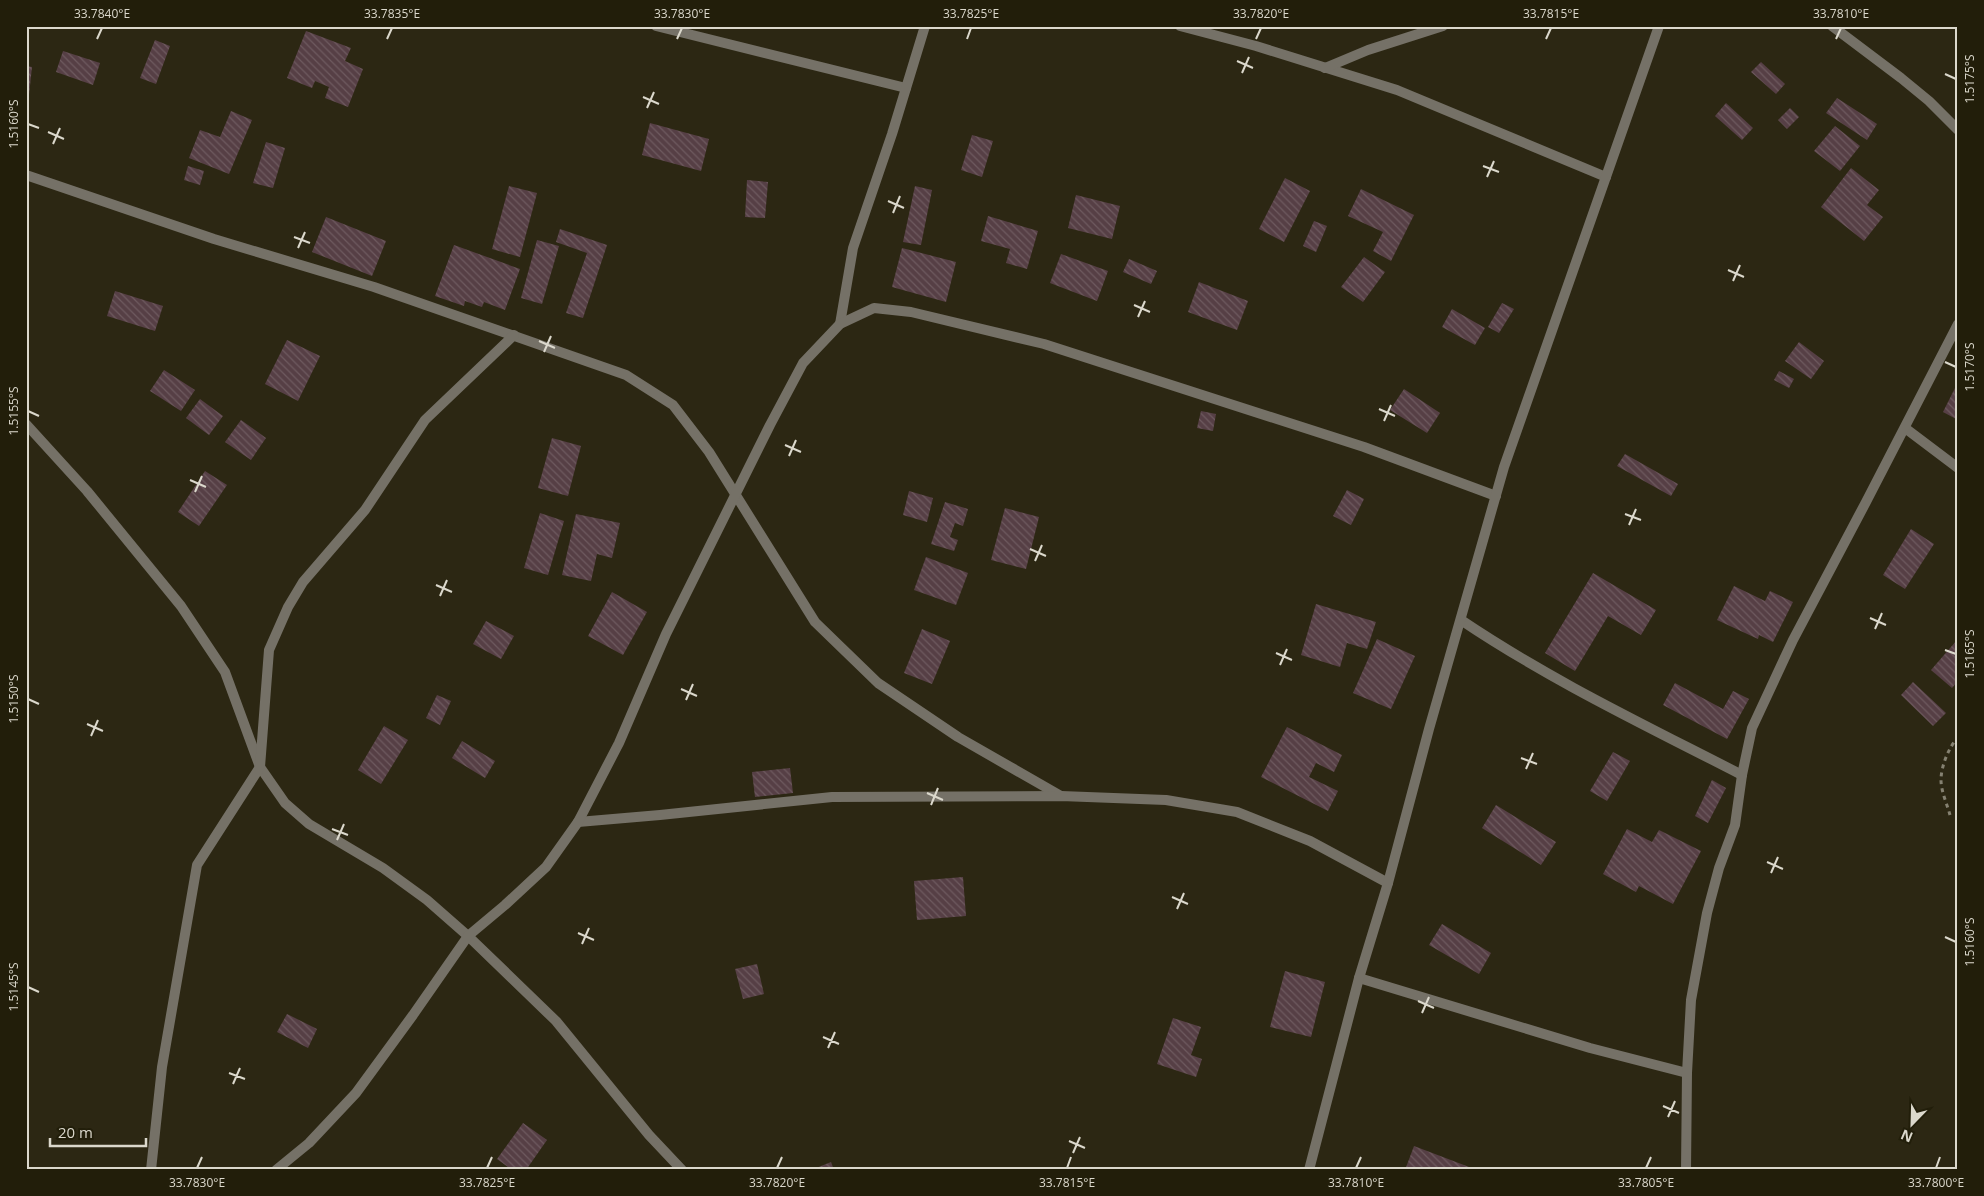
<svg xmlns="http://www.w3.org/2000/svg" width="1984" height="1196" font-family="'Open Sans',sans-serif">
<defs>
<pattern id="building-back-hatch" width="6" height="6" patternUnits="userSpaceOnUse" patternTransform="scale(1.25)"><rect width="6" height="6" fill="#563f45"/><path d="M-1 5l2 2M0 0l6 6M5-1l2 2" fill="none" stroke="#6e5a5f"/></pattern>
</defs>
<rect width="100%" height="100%" fill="#2c2713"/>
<g fill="url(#building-back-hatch)">
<path d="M306,31l45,17 -6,13 18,8 -15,38 -23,-9 4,-11 -14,-6 -3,7 -25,-10z"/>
<path d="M155,40l15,6 -14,38 -16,-6z"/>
<path d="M63,51l37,12 -7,22 -37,-13z"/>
<path d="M1761,62l24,22 -9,10 -25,-22z"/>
<path d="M26,66l6,1 -4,37h-2z"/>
<path d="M1837,98l40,26 -10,16 -41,-27z"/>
<path d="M1726,103l27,25 -11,12 -27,-24z"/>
<path d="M1790,108l9,9 -12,12 -9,-9z"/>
<path d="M231,111l21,9 -23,54 -40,-16 11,-28 20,7z"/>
<path d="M650,123l59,16 -8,32 -59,-16z"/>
<path d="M1835,126l25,20 -20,25 -26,-20z"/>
<path d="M972,135l21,6 -11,36 -21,-7z"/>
<path d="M266,142l19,6 -12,40 -20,-5z"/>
<path d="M188,166l16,5 -4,14 -16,-5z"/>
<path d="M1851,168l28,22 -12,15 16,12 -19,24 -43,-34z"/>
<path d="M1285,178l25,13 -26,51 -25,-13z"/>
<path d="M747,180l21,2 -3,36 -20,-1z"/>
<path d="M509,186l28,7 -17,64 -28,-8z"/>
<path d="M915,186l17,4 -11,55 -18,-3z"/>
<path d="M1361,189l53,26 -23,46 -18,-10 10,-19 -35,-16z"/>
<path d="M1076,195l44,11 -8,33 -44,-11z"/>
<path d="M988,216l50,15 -11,38 -21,-6 4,-14 -29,-8z"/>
<path d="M326,217l60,24 -14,35 -60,-24z"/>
<path d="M1314,221l13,5 -11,26 -13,-6z"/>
<path d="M560,229l47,16 -24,73 -17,-5 21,-60 -31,-11z"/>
<path d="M537,240l22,6 -17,58 -21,-6z"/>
<path d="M454,245l66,24 -15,41 -21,-8 -2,5 -17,-6 -1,5 -29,-10z"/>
<path d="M902,248l54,14 -10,40 -54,-15z"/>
<path d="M1061,254l47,17 -11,30 -47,-18z"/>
<path d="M1364,257l21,15 -22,30 -22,-15z"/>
<path d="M1129,259l28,12 -6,13 -28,-12z"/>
<path d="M1199,282l49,19 -11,29 -49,-18z"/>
<path d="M115,291l48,15 -8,25 -48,-15z"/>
<path d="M1502,303l12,6 -15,24 -11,-6z"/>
<path d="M1452,309l33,19 -10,17 -33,-18z"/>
<path d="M287,340l33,16 -22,45 -33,-17z"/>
<path d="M1799,342l25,19 -13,18 -26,-18z"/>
<path d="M164,370l31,20 -14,21 -31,-20z"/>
<path d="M1779,371l15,8 -5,9 -15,-8z"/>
<path d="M1956,386l2,1v33l-15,-8z"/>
<path d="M1404,389l36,24 -13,20 -37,-23z"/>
<path d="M200,399l23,17 -14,19 -23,-17z"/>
<path d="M1201,411l15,3 -3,17 -16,-3z"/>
<path d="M241,420l25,18 -15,22 -26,-18z"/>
<path d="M552,438l29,8 -13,50 -30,-8z"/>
<path d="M1625,454l53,30 -7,12 -54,-30z"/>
<path d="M205,471l22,14 -28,41 -21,-14z"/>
<path d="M1347,490l17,9 -13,26 -18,-9z"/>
<path d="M909,491l24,7 -6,24 -24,-7z"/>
<path d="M945,502l23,7 -5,17 -8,-3 -5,14 8,3 -4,11 -23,-7z"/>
<path d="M1005,508l34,9 -13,52 -35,-9z"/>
<path d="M540,513l24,8 -16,54 -24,-7z"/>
<path d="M576,514l44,9 -8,35 -15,-4 -6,27 -29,-6z"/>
<path d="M1911,529l23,15 -29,45 -22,-14z"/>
<path d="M926,557l42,16 -12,32 -42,-15z"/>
<path d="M1593,573l63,37 -15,25 -33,-19 -33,55 -30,-18z"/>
<path d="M1734,586l31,15 5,-10 23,11 -20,40 -14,-7 -1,4 -41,-19z"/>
<path d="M612,592l35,20 -24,43 -35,-19z"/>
<path d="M1316,604l60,18 -9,27 -20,-6 -7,24 -39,-12z"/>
<path d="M486,621l28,15 -13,23 -28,-15z"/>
<path d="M922,629l28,12 -18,43 -28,-11z"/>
<path d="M1377,639l38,17 -24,53 -38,-16z"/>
<path d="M1957,640l1,41 -6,7 -21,-18z"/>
<path d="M1913,682l33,31 -13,13 -32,-31z"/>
<path d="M1675,683l48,26 10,-18 16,8 -22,40 -64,-34z"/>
<path d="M437,695l14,6 -11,24 -14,-7z"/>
<path d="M384,726l24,14 -27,44 -23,-14z"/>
<path d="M1287,727l55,28 -8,17 -18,-9 -7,14 29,14 -10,20 -67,-34z"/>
<path d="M462,741l33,20 -10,17 -33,-20z"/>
<path d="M1613,752l17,9 -23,40 -17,-10z"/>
<path d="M790,768l3,25 -38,4 -3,-25z"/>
<path d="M1712,780l14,8 -18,35 -13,-7z"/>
<path d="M1496,805l60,37 -15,23 -59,-37z"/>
<path d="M1627,829l25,13 7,-12 42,21 -28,53 -34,-18 -3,6 -33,-18z"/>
<path d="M963,877l3,39 -49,4 -3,-39z"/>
<path d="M1442,924l49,29 -12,21 -50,-29z"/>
<path d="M757,964l7,30 -21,5 -8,-30z"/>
<path d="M1285,971l40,11 -14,55 -41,-10z"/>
<path d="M287,1014l30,15 -9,19 -31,-16z"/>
<path d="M1173,1018l28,9 -10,28 11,4 -6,18 -39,-13z"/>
<path d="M523,1123l24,17 -21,30h-14l-15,-11z"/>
<path d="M1414,1146l63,24h-72z"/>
<path d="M831,1162l3,8h-23z"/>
</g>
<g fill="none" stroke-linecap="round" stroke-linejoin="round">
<path stroke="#858171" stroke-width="3" stroke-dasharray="4 4" stroke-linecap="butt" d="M1950,815c-3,-11 -9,-24 -9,-35 0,-14 8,-33 17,-43"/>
<g stroke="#757167" stroke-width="10">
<path d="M656,26l250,62"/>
<path d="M1180,26l76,20 141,44 209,87"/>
<path d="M1832,26l69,52 28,23 29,29"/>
<path d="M1325,68l43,-18 75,-24"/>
<path d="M26,175l188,64 160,48 252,88 47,30 36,47 106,170 63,61 80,54 103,59"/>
<path d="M840,324l13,-76 39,-114 33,-108"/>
<path d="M26,424l61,67 94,115 44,66 35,95 25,36 24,21 74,44 44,32 41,36 88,85 93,114 33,35"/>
<path d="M1905,428l53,40"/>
<path d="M1461,620c89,60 186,106 281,155"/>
<path d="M578,822l82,-7 172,-18 229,-1 105,4 71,12 73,29 78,42"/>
<path d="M1359,978l231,70 97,25"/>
<path d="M151,1170l11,-103 35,-202 63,-98 9,-117 19,-43 15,-25 62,-72 60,-90 89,-85"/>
<path d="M276,1170l33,-27 47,-50 57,-78 55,-79 37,-31 41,-38 32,-45 41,-79 47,-109 104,-209 33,-62 37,-39 34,-16 37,4 133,32 320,103 132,49"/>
<path d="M1309,1170l50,-192 29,-95 41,-154 75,-262 155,-441"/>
<path d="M1686,1170l1,-97 4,-73 16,-87 12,-45 16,-43 7,-50 10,-47 41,-88 73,-138 92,-178"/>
</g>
</g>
<path fill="none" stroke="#dbd8cc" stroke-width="2" d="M97,39l5,-11M387,39l5,-11M677,39l5,-11M967,39l4,-11M1256,39l5,-11M1546,39l5,-11M1836,39l5,-11M1237,61l16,7M1242,73l7,-16M1945,74l11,5M643,97l16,7M647,108l7,-16M28,124l11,4M48,132l16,7M53,144l7,-16M1483,166l16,6M1487,177l7,-16M888,201l16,7M893,213l7,-17M294,237l16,6M298,248l7,-16M1728,270l16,7M1733,281l7,-16M1134,305l16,7M1138,317l7,-16M539,341l16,7M544,352l7,-16M1945,362l11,5M1379,409l16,7M28,411l11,5M1384,421l7,-16M785,445l16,7M789,456l7,-16M190,480l16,7M195,492l7,-16M1625,514l16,6M1629,525l7,-16M1030,549l16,7M1035,561l7,-16M436,585l16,7M440,596l7,-16M1870,618l16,7M1875,629l7,-16M1945,650l11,4M1276,653l16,7M1280,665l7,-16M681,689l16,7M28,699l11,5M686,700l7,-16M87,724l16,7M91,736l7,-16M1521,758l16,6M1526,769l7,-16M927,793l16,7M931,805l7,-17M332,829l16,6M337,840l7,-16M1767,862l16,7M1771,873l7,-16M1172,897l16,7M1177,909l7,-16M578,933l16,7M1945,937l11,5M582,944l7,-16M28,987l11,5M1418,1001l16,7M1422,1013l7,-16M823,1037l16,7M828,1048l7,-16M229,1073l16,6M233,1084l7,-16M1663,1106l16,7M1668,1117l7,-16M1069,1141l16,7M1073,1153l7,-16M197,1168l5,-11M487,1168l5,-11M777,1168l5,-11M1067,1168l4,-11M1356,1168l5,-11M1646,1168l5,-11M1936,1168l4,-11"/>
<rect width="1984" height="1196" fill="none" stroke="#221e0a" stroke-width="55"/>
<g transform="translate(1912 1124) rotate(203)" stroke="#221e0a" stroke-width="4" paint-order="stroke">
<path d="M0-4L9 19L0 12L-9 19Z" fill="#dbd8cc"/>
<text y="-8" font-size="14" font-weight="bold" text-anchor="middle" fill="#dbd8cc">N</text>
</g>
<path d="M50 1138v8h96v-8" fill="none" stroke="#dbd8cc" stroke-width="2.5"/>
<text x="58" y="1138" font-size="15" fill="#dbd8cc" stroke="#221e0a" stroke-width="4" paint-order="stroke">20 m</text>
<rect x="28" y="28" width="1928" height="1140" fill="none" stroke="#dbd8cc" stroke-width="2"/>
<g font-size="12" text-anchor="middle" fill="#dbd8cc">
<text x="102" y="18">33.7840°E</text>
<text x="392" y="18">33.7835°E</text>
<text x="682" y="18">33.7830°E</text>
<text x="971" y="18">33.7825°E</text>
<text x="1261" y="18">33.7820°E</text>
<text x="1551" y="18">33.7815°E</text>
<text x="1841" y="18">33.7810°E</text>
<text transform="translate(1970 79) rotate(-90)" y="4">1.5175°S</text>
<text transform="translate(14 124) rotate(-90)" y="4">1.5160°S</text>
<text transform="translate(1970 367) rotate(-90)" y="4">1.5170°S</text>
<text transform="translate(14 411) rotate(-90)" y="4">1.5155°S</text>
<text transform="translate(1970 654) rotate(-90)" y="4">1.5165°S</text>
<text transform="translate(14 699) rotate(-90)" y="4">1.5150°S</text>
<text transform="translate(1970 942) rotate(-90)" y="4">1.5160°S</text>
<text transform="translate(14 987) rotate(-90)" y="4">1.5145°S</text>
<text x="197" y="1187">33.7830°E</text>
<text x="487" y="1187">33.7825°E</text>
<text x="777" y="1187">33.7820°E</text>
<text x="1067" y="1187">33.7815°E</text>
<text x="1356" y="1187">33.7810°E</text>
<text x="1646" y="1187">33.7805°E</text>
<text x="1936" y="1187">33.7800°E</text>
</g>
</svg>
